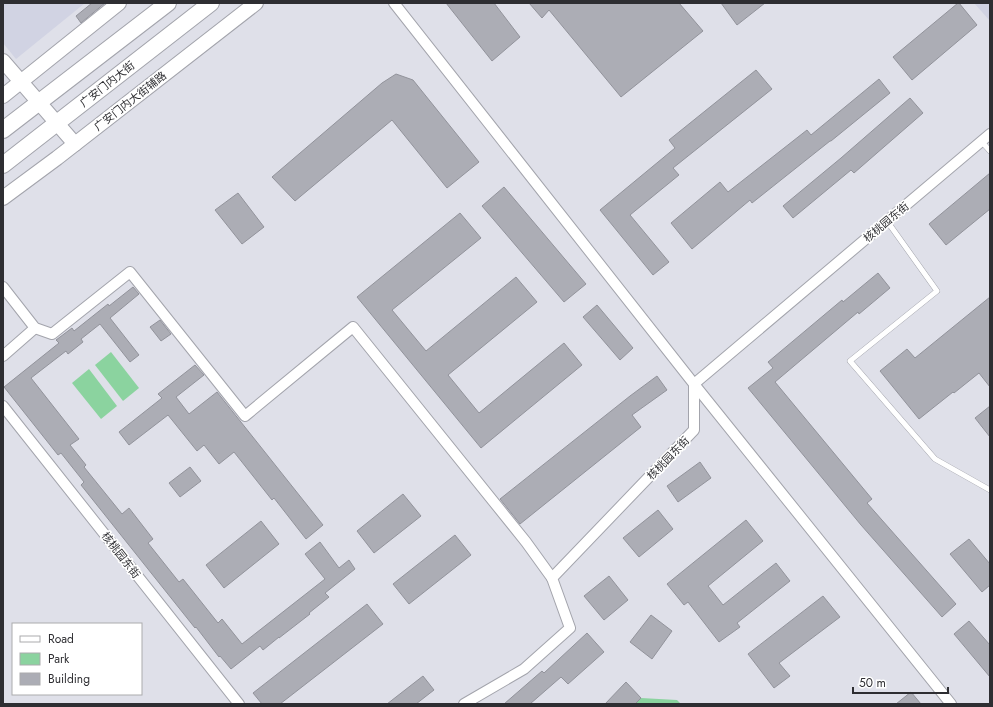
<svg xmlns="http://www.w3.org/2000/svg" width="993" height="707" font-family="Jost,'Noto Sans SC',sans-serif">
<rect width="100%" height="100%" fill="#dfe0e9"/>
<g fill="#d1d3e3">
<path d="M3,3h82l-69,56 -13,-16z"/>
<path d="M974,3h16v18z"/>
</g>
<g fill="#8bd39f">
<path d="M111,352l28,36 -16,13 -28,-36z"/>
<path d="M89,369l28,37 -16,13 -29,-36z"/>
<path d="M641,698l36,2 4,4h-46z"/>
</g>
<g fill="#acadb5" stroke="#92939b">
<path d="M92,3h13l-24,20 -5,-7z"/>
<path d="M446,3h48l26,34 -28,24z"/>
<path d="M529,3h150l24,28 -82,66 -72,-87 -7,8z"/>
<path d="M721,3h44l-28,22z"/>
<path d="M958,3h1l18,22 -65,55 -19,-23z"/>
<path d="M756,70l16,19 -99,79 6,7 -49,40 39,47 -16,13 -53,-65 75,-62 -6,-8z"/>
<path d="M396,74l17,6 66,82 -32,26 -55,-68 -97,81 -23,-24 110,-94z"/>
<path d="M879,79l11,14 -59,48h-1l-78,62 -2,-3 -58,49 -21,-26 49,-41 8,10 79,-62 4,5z"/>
<path d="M910,98l13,15 -69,60 -3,-3 -58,48 -10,-12 58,-48z"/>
<path d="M990,173v36l-44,36 -17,-21z"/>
<path d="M504,187l82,97 -22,18 -82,-96z"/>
<path d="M238,193l26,34 -22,17 -27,-34z"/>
<path d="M460,213l21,25 -89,72 34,41 90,-74 21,25 -89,73 31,38 85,-70 18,22 -101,83 -124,-151z"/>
<path d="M878,273l12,15 -31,26 -1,-2 -83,70 97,117 -5,4 89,101 -14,13 -81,-92 -113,-137 25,-20 -5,-6 74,-62 1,2z"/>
<path d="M133,287l6,7 -29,24 29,37 -9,7 -30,-38 -19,15 2,3 -15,12 -2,-3 -35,27 48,61 -9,6 16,20 -2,2 38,47 7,-6 24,31 -5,4 31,39 4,-3 35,44 4,-4 20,25 83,-65 -20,-25 15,-12 19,26 10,-8 6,9 -30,24 4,4 -20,16 1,1 -31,24v-1l-16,13 -3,-4 -29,23 -11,-13 -1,1 -23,-30 -1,1 -114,-143 3,-3 -23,-29 -3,2 -54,-68 55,-44 -3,-3 16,-12 2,3 34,-27 1,2z"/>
<path d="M990,297v90l-11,-14 -25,20 -1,-1 -34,27 -39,-48 27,-22 8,9z"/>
<path d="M597,305l36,43 -13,12 -37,-43z"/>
<path d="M160,320l11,14 -10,7 -11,-14z"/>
<path d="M195,365l9,10 -28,22 13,17 28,-22 106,133 -17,14 -32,-41 -2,2 -38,-48 -15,12 -15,-19 -7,6 -29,-36 -39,30 -10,-13 43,-34 -4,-4z"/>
<path d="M657,376l10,14 -35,25 9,12 -121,97 -20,-25 130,-103z"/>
<path d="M990,406v31l-15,-19z"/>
<path d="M700,462l11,16 -33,24 -11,-16z"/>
<path d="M190,467l11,14 -21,16 -11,-14z"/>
<path d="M403,494l18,22 -47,37 -17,-22z"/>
<path d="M658,510l15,19 -34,28 -16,-19z"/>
<path d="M746,520l17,21 -55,45 15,19 53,-42 14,18 -53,42 3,4 -21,15 -31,-40 -4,3 -17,-21z"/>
<path d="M261,521l18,23 -55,44 -18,-23z"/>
<path d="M455,535l16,20 -62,49 -16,-20z"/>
<path d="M969,539l21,25v21l-8,7 -32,-38z"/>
<path d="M609,576l19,24 -24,20 -20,-24z"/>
<path d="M823,596l17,21 -61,46 11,13 -16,12 -26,-34z"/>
<path d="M367,604l16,20 -103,80h-18l-9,-11z"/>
<path d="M651,615l21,16 -20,28 -22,-17z"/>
<path d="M969,621l21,24v32l-36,-43z"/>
<path d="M587,633l17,19 -36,32 -7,-7 -31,27h-26l38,-33 2,2z"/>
<path d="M423,676l11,14 -18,14h-29z"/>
<path d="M626,682l15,16 -6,6h-30z"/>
<path d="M911,692l10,12h-25z"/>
</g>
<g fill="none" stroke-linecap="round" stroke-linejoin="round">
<defs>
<g id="lane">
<path d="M982,142l8,9"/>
<path d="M887,221l50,70 -87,70 85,98 55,31"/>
</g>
<g id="street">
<path d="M394,3l300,381 257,320"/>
<path d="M3,287l32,41 17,6 78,-62 115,144 108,-89 173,215 26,36"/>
<path d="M3,356l32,-28"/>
<path d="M3,406l236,298"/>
<path d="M464,704l60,-35 46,-41 -18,-50 142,-148v-46l296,-250"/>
</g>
<g id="secondary">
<path d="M3,61l72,83"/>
<path d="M3,96l116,-93"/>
<path d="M3,198l54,-40 199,-155"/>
</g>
<g id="primary">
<path d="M3,130l165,-127"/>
<path d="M3,165l208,-162"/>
</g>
</defs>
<use href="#lane" stroke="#a3a4ac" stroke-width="6"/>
<use href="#street" stroke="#a3a4ac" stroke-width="12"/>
<use href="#secondary" stroke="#a3a4ac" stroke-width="16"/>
<use href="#primary" stroke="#a3a4ac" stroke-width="18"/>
<use href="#lane" stroke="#fff" stroke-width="5"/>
<use href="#street" stroke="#fff" stroke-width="10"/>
<use href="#secondary" stroke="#fff" stroke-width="14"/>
<use href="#primary" stroke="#fff" stroke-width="16"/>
</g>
<g text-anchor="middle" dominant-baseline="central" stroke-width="3.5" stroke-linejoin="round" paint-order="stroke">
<g font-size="11" fill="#2e2e32" stroke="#fff">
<text transform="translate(107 84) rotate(-38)">广安门内大街</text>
<text transform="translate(130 101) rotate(-38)">广安门内大街辅路</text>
<text transform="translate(886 222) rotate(-40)">核桃园东街</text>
<text transform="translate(668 458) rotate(-46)">核桃园东街</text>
<text transform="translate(121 555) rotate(52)">核桃园东街</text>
</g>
</g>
<rect width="993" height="707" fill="none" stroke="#2e2e32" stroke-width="8"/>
<rect x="12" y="623" width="130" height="72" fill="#ffffff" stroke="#ababad"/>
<rect x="20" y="636" width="20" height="6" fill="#ffffff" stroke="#ababad"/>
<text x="48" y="643" font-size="12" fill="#2e2e32">Road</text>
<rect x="20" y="653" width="20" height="12" fill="#8bd39f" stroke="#ababad"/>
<text x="48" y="663" font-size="12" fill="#2e2e32">Park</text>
<rect x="20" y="673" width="20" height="12" fill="#acadb5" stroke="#ababad"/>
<text x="48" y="683" font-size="12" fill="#2e2e32">Building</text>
<path d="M853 687v6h95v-6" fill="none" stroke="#2e2e32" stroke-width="2"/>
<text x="859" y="687" font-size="12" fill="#2e2e32" stroke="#ffffff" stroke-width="3" paint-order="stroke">50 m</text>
</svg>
